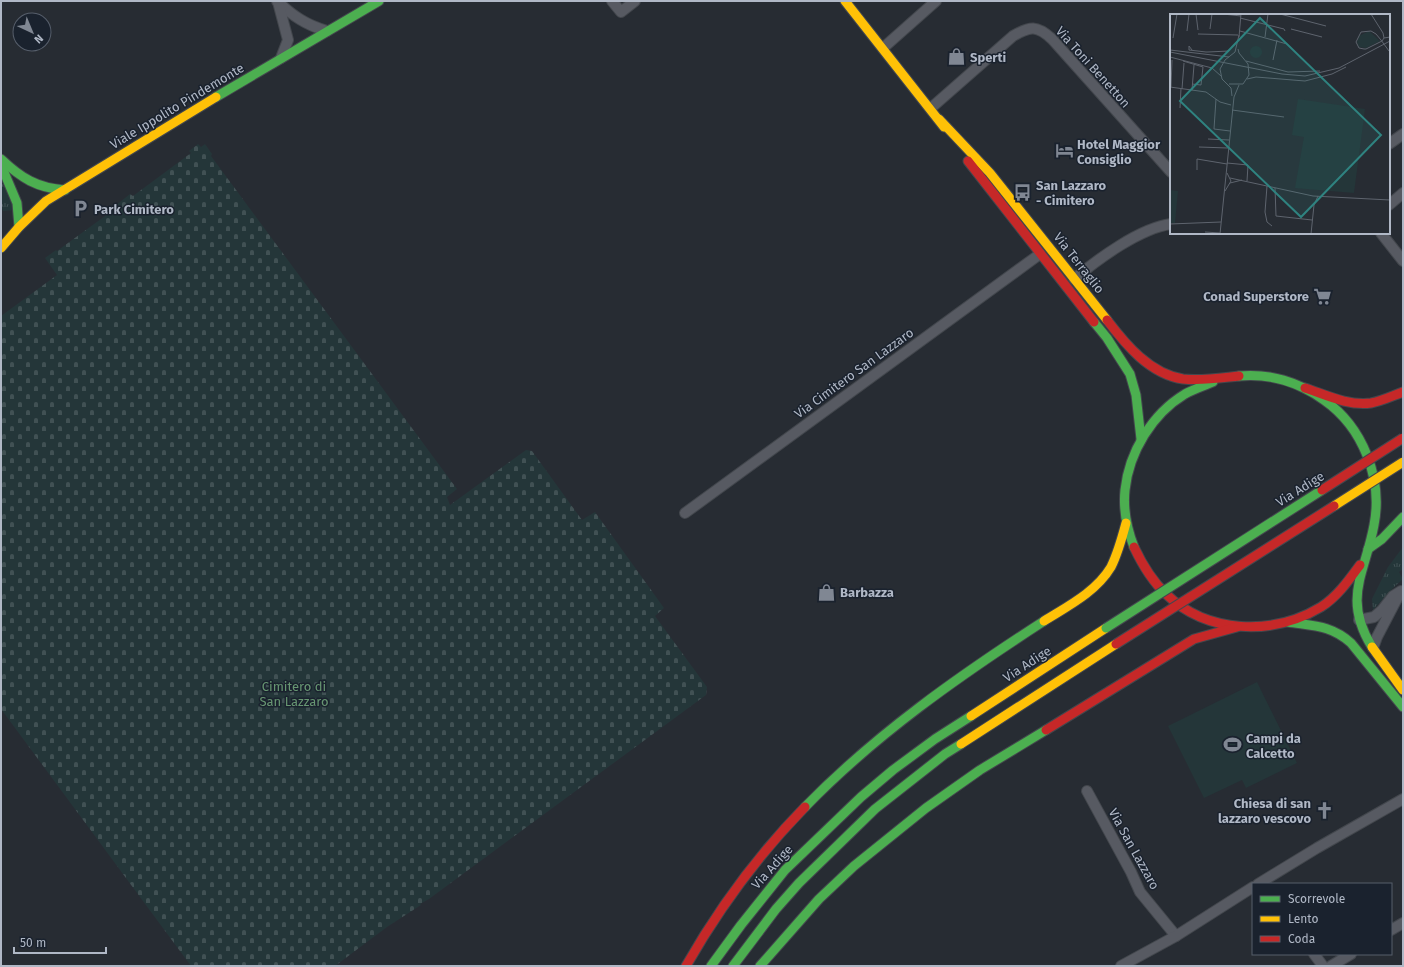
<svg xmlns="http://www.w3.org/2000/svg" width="1404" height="967" font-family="'Fira Sans',sans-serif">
<defs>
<pattern id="grass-tufts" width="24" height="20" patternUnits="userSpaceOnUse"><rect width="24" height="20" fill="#243639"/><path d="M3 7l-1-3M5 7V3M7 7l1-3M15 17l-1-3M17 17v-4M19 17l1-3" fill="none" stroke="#415154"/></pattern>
<pattern id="cemetery-stones" width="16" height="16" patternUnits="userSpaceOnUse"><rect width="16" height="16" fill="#243639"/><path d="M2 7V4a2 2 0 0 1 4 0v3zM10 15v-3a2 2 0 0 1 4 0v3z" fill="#415154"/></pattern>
</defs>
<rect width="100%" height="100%" fill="#272c33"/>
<g fill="url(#grass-tufts)">
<path d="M1,174l14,36 -12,1 -2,-5z"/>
<path d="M1403,547v22l-4,3 4,7 -10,9 -20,22 -1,-11 16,-32z"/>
</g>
<path fill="url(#cemetery-stones)" d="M198,144l3,3 4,-3 7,10 -1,2 246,333 -10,8 3,8 76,-55 6,1 50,69 13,-8 69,96 -9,8 52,71 -1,8 -277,204 -9,5 1,1 -34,22 -52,39h-144l-190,-257v-393l56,-41 -12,-17 11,-8 1,1 59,-43 -1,-2 15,-12 3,2 58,-43 -2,-2z"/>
<path fill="#243639" d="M1257,682l40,81 -51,25 -4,-8 -38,18 -36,-72z"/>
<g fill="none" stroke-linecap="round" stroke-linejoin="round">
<defs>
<g id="street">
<path d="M277,1c16,15 29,24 50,30"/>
<path d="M612,1l9,11 14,-11"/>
<path d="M278,2l10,38 -7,18"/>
<path d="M883,48l53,-47"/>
<path d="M931,108l82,-72c17,-10 24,-11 39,3l119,133"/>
<path d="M1389,144l14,-10"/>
<path d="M1389,205l14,-12"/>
<path d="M1381,233l22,28"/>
<path d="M1074,279c24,-20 66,-51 97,-55"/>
<path d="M685,513l355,-259"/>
<path d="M1359,620l15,-3 8,-7 11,-14 8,-5 -24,46 -4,11"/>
<path d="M1087,791l44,81 9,20 36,44"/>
<path d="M1258,884l59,-36 86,-49"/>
<path d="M1391,930l12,-7"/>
<path d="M1314,954l9,12"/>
<path d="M1121,966l55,-30 77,-49"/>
<path d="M1331,966l20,-12"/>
</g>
<g id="fast">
<path d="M216,97l163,-96"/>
<path d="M1,159c20,19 36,29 64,31"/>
<path d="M1,165l16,38 2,24"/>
<path d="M1094,322l13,16 23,36 6,21 5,44"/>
<path d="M1239,376c30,-3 60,6 85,24 39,27 59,79 50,125 -9,49 -32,73 -2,122"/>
<path d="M1134,547c-7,-18 -11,-38 -9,-57 4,-38 27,-76 60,-96 9,-5 19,-8 28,-12"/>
<path d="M1368,549l14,-10 21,-22"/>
<path d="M1288,622c25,4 43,3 63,21l52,64"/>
<path d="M805,807c71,-73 154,-131 239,-186"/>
<path d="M711,966l30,-41 44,-55 76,-73 32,-27 42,-31 36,-23"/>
<path d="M733,966l43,-57 23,-26 76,-74 70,-55 16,-10"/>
<path d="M760,966l59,-67 35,-33 72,-58 54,-38 66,-40"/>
</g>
<g id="slow">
<path d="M845,1l99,126"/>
<path d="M939,119l51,54 117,147"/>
<path d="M1,248l18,-21 27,-26 170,-104"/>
<path d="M1044,621c24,-15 52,-29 67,-54 7,-14 11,-29 15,-44"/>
<path d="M1372,647l31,43"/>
<path d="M971,716l135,-88"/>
<path d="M961,744l155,-100"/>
</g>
<g id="jam">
<path d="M968,161l126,161"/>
<path d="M1107,320c19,25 43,54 76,59 19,2 37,-1 56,-3"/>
<path d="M1305,388c21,7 43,18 66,15 11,-2 21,-7 32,-11"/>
<path d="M1134,547c8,17 18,34 32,47 41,40 107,42 155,13 16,-10 28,-27 39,-42"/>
<path d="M1046,730l148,-91 43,-12"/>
<path d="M686,966c33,-58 72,-111 119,-159"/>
</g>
</defs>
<use href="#street" stroke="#43474d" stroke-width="12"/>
<use href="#fast" stroke="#43474d" stroke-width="11"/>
<use href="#slow" stroke="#43474d" stroke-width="11"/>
<use href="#jam" stroke="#43474d" stroke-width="11"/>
<use href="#street" stroke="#575a62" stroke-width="10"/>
<use href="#fast" stroke="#4caf50" stroke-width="9"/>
<use href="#slow" stroke="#ffc107" stroke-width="9"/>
<use href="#jam" stroke="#c62828" stroke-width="9"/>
<defs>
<path id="fast-bridge" d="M1106,628l216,-138"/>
<path id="slow-bridge" d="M1334,506l69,-44"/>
<g id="jam-bridge">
<path d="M1322,490l81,-52"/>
<path d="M1116,644l218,-138"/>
</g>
</defs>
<use href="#fast-bridge" stroke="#44484f" stroke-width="11" stroke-linecap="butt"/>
<use href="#slow-bridge" stroke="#44484f" stroke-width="11" stroke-linecap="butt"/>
<use href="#jam-bridge" stroke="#44484f" stroke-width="11" stroke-linecap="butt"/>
<use href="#fast-bridge" stroke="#4caf50" stroke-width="9"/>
<use href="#slow-bridge" stroke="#ffc107" stroke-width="9"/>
<use href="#jam-bridge" stroke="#c62828" stroke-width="9"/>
</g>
<defs>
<symbol id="shop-bare" viewBox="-9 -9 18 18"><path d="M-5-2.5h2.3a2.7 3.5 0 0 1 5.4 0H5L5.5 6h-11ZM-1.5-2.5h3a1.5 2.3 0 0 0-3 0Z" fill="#808793" stroke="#1a222e" stroke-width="2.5" paint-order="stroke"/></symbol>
<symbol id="hotel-bare" viewBox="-9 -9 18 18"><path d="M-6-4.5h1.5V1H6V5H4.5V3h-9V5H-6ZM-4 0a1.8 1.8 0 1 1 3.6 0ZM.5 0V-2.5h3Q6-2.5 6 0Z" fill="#808793" stroke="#1a222e" stroke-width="2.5" paint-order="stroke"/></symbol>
<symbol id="bus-bare" viewBox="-9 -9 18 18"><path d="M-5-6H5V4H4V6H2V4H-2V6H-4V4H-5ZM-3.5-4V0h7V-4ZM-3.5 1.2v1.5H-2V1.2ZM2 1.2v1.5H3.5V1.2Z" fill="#808793" stroke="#1a222e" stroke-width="2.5" paint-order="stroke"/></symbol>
<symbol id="parking-bare" viewBox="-9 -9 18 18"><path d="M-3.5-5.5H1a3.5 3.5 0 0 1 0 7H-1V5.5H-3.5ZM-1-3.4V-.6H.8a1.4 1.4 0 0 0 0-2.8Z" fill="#808793" stroke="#1a222e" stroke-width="2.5" paint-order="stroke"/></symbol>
<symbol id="supermarket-bare" viewBox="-9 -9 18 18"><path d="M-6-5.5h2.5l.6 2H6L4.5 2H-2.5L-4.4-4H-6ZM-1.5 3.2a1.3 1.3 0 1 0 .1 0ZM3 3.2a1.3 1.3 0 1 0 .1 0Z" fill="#808793" stroke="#1a222e" stroke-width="2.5" paint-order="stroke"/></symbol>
<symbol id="stadium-bare" viewBox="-9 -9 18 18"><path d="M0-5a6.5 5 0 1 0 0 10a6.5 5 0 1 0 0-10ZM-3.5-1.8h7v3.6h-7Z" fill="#808793" stroke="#1a222e" stroke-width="2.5" paint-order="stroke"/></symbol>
<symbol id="church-bare" viewBox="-9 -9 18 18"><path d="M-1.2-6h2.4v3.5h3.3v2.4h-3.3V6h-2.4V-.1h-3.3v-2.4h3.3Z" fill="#808793" stroke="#1a222e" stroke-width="2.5" paint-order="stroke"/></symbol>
</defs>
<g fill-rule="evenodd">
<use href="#shop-bare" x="944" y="44" width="25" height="25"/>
<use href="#hotel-bare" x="1052" y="138" width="25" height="25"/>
<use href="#bus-bare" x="1010" y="180" width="25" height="25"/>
<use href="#parking-bare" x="68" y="196" width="25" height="25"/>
<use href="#supermarket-bare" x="1310" y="284" width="25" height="25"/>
<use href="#shop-bare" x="814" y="580" width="25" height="25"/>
<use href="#stadium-bare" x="1220" y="732" width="25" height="25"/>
<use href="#church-bare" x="1312" y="798" width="25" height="25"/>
</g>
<g text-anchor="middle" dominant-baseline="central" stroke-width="3" stroke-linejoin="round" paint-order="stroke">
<g font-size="13" font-weight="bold" fill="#b0b8c6" stroke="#1a222e" text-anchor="start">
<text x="970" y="57">Sperti</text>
<text x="1077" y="144">Hotel Maggior<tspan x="1077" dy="15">Consiglio</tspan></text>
<text x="1036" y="185">San Lazzaro<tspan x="1036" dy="15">- Cimitero</tspan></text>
<text x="94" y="209">Park Cimitero</text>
<text x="1309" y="296" text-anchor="end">Conad Superstore</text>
<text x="840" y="592">Barbazza</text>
<text x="1246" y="738">Campi da<tspan x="1246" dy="15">Calcetto</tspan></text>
<text x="1311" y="803" text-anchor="end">Chiesa di san<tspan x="1311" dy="15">lazzaro vescovo</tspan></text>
</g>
<g font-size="13" fill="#b0b8c6" stroke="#1a222e">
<text transform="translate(1093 67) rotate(48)">Via Toni Benetton</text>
<text transform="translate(177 106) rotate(-31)">Viale Ippolito Pindemonte</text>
<text transform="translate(1079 263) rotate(52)">Via Terraglio</text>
<text transform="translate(854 373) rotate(-36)">Via Cimitero San Lazzaro</text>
<text transform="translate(1300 489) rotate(-32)">Via Adige</text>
<text transform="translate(1027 664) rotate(-33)">Via Adige</text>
<text transform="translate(1134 849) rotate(61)">Via San Lazzaro</text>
<text transform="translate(772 867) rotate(-48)">Via Adige</text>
</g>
<g font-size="13" fill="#679672" stroke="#1a222e">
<text x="294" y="686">Cimitero di<tspan x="294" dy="15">San Lazzaro</tspan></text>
</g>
</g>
<g transform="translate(1170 14)">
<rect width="220" height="220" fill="#272c33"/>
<path d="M199,17l11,10 -14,7 -7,-1 -2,-5 2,-6z" fill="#243639"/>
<path d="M128,85l67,10 -11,84 -59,-5 9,-51 -12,-2z" fill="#243639"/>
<path d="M80 38a6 6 0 1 1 12 0a6 6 0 1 1-12 0ZM0,176l8,1 -3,32h-5z" fill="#243639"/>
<path fill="none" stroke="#5e646e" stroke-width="1" d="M26,0l2,16M53,0l18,2M110,0l46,12M201,0l12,19 1,5M70,4l44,11 1,2M40,15l2,-15M121,15l31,8M17,17l2,-17M70,17l47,13M28,20l40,1M69,23l2,-23M95,23l3,-23M220,23l-6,1 -2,3 -16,8h-2l-5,-1 -3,-6 5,-10 10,-1 5,3 5,6 8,11 1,1M3,24l4,-24M0,36l59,7M22,36l-3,-4v4l17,2h2l21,-1M0,38l112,22 23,2 34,-8 51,-27M0,43l42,11 9,8M103,46l4,-20M13,47l20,6 -2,18 -9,-1M76,47l42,11 32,-1M77,65l9,-2 49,4 27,-7 14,-7M59,70h14l6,-9 -1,-11 -9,-11 -1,-4M0,73l36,5 14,10 11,3M1,73l1,-27M12,75l2,-26M22,76l2,-25M62,82l-1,-8 -9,-9 -2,-10 5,-9 10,-8 4,-17M46,85l-2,30 16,2M10,94l1,-20M62,96l52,7M38,125l21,1M29,133l29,1M57,149l21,2 -1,16M27,156v-11l30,5M60,164l83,18 77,4M60,169l12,-3M97,172l-2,26 2,10 5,4M105,174l1,28 36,4M55,177l6,-10 -4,-8M0,210l51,-2M35,218l15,1M50,220l14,-137 5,-12M141,220l3,-29 4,-9"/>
<path fill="#2f8380" fill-opacity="0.15" stroke="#2f8380" stroke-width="2" d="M90,4l121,117 -80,82 -121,-116z"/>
<rect width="220" height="220" fill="none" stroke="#b0b8c6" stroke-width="2"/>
</g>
<rect width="1404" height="967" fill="none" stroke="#b0b8c6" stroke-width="4"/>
<rect x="1252" y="883" width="140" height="72" fill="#1a222e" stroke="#565e6b"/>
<rect x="1260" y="896" width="20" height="6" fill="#4caf50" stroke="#565e6b"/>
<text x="1288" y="903" font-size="12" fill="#b0b8c6">Scorrevole</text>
<rect x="1260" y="916" width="20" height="6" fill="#ffc107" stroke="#565e6b"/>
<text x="1288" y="923" font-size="12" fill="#b0b8c6">Lento</text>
<rect x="1260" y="936" width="20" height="6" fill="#c62828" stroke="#565e6b"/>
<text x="1288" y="943" font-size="12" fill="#b0b8c6">Coda</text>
<g transform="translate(32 32) rotate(136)"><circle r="19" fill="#1a222e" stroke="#565e6b"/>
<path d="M0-3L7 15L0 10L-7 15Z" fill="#808793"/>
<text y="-6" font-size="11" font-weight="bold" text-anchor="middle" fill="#b0b8c6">N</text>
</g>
<path d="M14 947v6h92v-6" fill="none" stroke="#b0b8c6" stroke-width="2"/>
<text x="20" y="947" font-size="12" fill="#b0b8c6" stroke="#1a222e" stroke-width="3" paint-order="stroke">50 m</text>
</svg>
